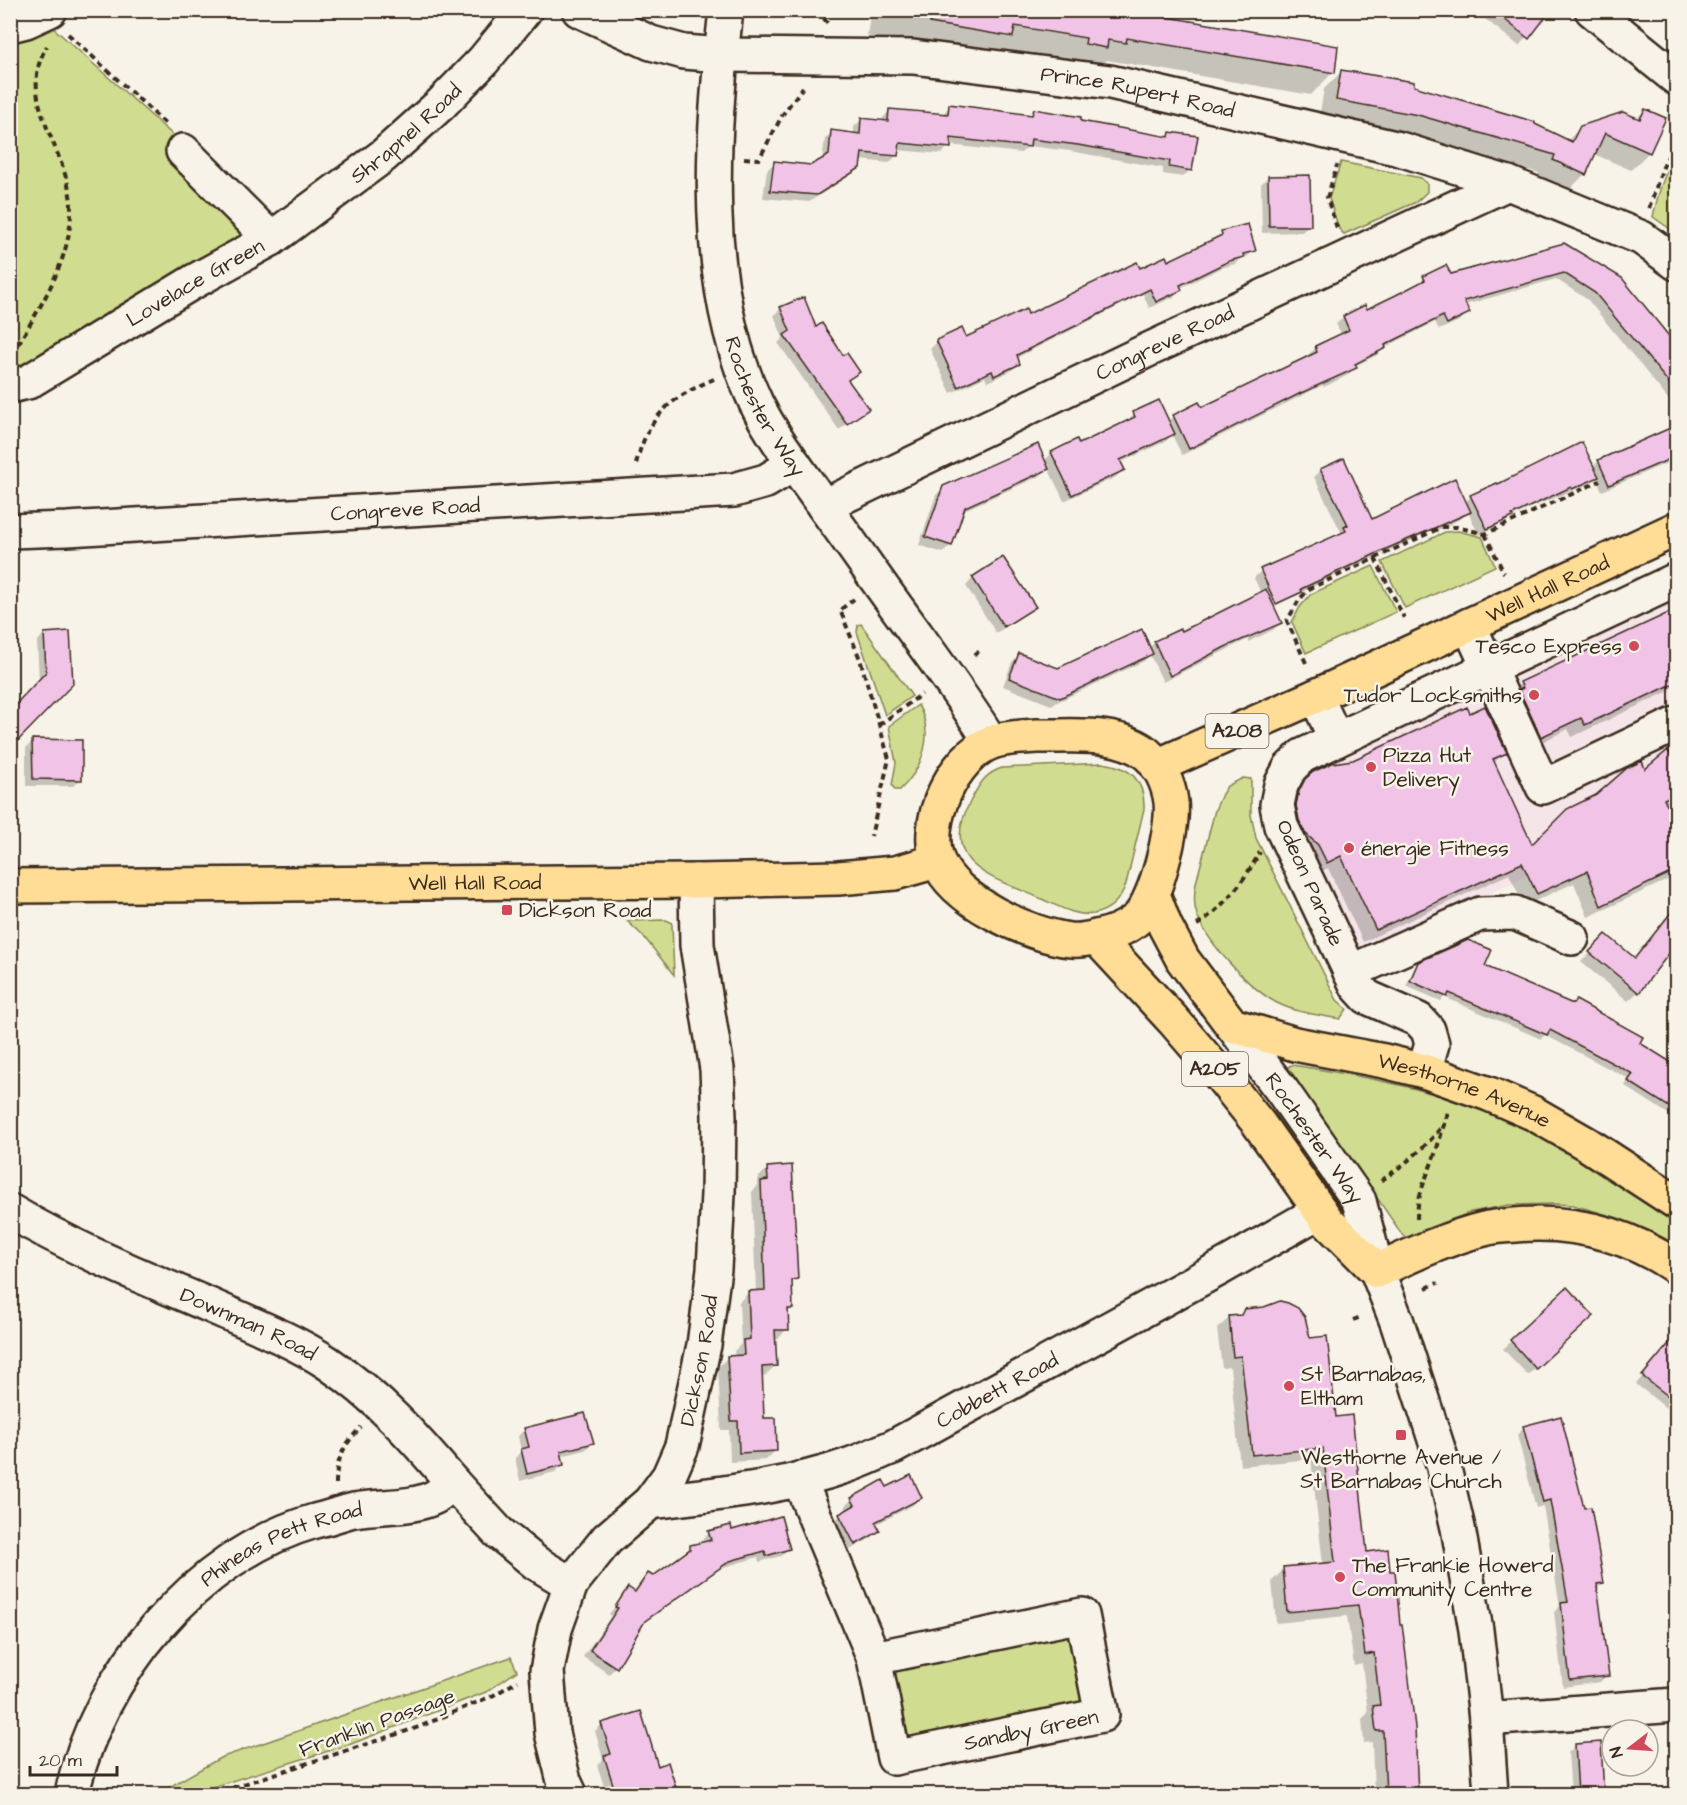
<svg xmlns="http://www.w3.org/2000/svg" width="1687" height="1805" font-family="'Architects Daughter',sans-serif">
<rect width="100%" height="100%" fill="#f7f3e8"/>
<filter id="ink" filterUnits="userSpaceOnUse"><feTurbulence type="fractalNoise" baseFrequency=".0167" numOctaves="2"/><feDisplacementMap in="SourceGraphic" scale="12" xChannelSelector="R" yChannelSelector="G"/><feConvolveMatrix kernelMatrix="1 2 1 2 8 2 1 2 1" color-interpolation-filters="sRGB"/></filter>
<g filter="url(#ink)">
<path fill="#f5e5e8" d="M1676,601v206l-307,143 -22,-7 -60,-127 1,-24 35,-37z"/>
<g fill="#d0dc8f" stroke="#868356" stroke-width="1.5">
<path d="M49,24l135,121 60,76 -4,17 -217,131 -13,3v-334z"/>
<path d="M1676,152v81l-23,-16c5,-24 11,-44 23,-65z"/>
<path d="M1341,162l80,16 6,6v8l-11,10 -72,32 -5,-5 -10,-31z"/>
<path d="M1458,531l24,6 13,29 -90,42 -23,-46 63,-30z"/>
<path d="M1373,566l23,46 -90,41 -14,-31 8,-15 11,-13z"/>
<path d="M861,624l51,72 -27,19 -28,-83 1,-7z"/>
<path d="M918,705c17,29 5,63 -18,85h-5l-3,-5 4,-22 -7,-37z"/>
<path d="M1102,763c28,3 43,17 42,46l-18,75c-6,16 -15,26 -32,30 -19,3 -40,-10 -57,-17 -48,-21 -100,-33 -66,-97 8,-15 14,-27 31,-32z"/>
<path d="M1243,778l8,1v36l5,23 81,162 10,9 -7,10c-21,-4 -43,-6 -63,-16 -28,-15 -68,-58 -80,-88 -4,-11 -3,-21 -1,-32l19,-73 7,-16 5,-8z"/>
<path d="M666,920l5,2 1,3 2,50 -30,-38 -17,-16z"/>
<path d="M1292,1065c70,11 142,24 207,52 63,27 120,66 177,103v24l-28,-14 -36,-14 -39,-11 -18,-1 -46,1 -38,7 -63,26 -5,-2 -114,-167v-3z"/>
<path d="M1063,1630l11,9 9,59 -8,10 -163,33 -12,-7 -12,-63z"/>
<path d="M511,1657l6,14 -31,21 -135,52 -161,50h-33l63,-36z"/>
</g>
<g fill="#0003">
<path d="M874,10h182l39,7 7,-7h15l216,62 -22,23 -204,-35 -4,4 -12,-2 -7,7 -19,-9 -66,-11 -9,10 -123,-23 3,-21z"/>
<path d="M1474,10h74l-29,36z"/>
<path d="M1341,72l71,15 121,38 34,16 14,-14 55,-8 9,-9 4,42 -18,18 -37,-16 -9,20 -18,18 -30,-14 2,-5 -140,-41 -80,-14 5,-29z"/>
<path d="M950,106l80,10 5,-5 44,12 87,15 5,-5 19,37 -7,7 -20,-3v-6l-93,-17 -42,-5 -7,7 -72,-8 -7,9 -45,-4v5l-8,8 -29,-3 -1,7 -8,8 -42,27 -46,-4 4,-28 7,-7 37,3 11,-6 3,-21 7,-7 22,2v-7l7,-7 21,1 1,-3 7,-8 52,5z"/>
<path d="M1268,177l41,48 -7,7 -40,1 -1,-49z"/>
<path d="M1222,233l32,17 -7,7 -7,2 -5,5 -14,4 -41,20 1,2 -7,7 -25,11 -6,-14 -127,64 2,6 -7,7 -24,11 -2,-5 -34,16 -21,-44 7,-7 29,-3 173,-69 29,-7 47,-23z"/>
<path d="M1564,244l112,105v60l-88,-109 -32,-21 -91,26 3,7 -7,8 -22,10 -4,-8 -51,26 -7,7 -22,11 -7,9 -24,12 -1,-2 -141,70 -10,-20 -6,6 -46,22 3,7 -7,7 -52,24 -16,-33 -8,8 -78,35 -12,35 -7,7 -24,-8 17,-50 8,-8 100,-26 8,-8 26,-7 50,-23 -1,-2 7,-7 34,8 6,-6 27,-7 108,-52 -1,-2 8,-7 26,-13 -6,-11 8,-7 22,-6 51,-26 7,-7 26,-2z"/>
<path d="M781,308l34,22 43,42 -11,9 20,28 -28,21 -61,-87 5,-5 -9,-23z"/>
<path d="M1676,427v32l-74,32 -6,-13 -7,6 -57,23 -53,28 -11,-23 -6,6 -24,12 -1,-2 -115,54 -49,25 7,16 -7,7 -25,12v-3l-85,43 -13,-27 -6,6 -93,44 -48,-19 9,-24 8,-7 38,14 91,-21 6,-6 26,-9 80,-40 -7,-15 7,-7 77,-35 3,-4 -27,-55 7,-7 50,51 94,-18 6,-7 121,-29 7,-6z"/>
<path d="M973,578l61,29 -8,7 -30,19 -30,-47z"/>
<path d="M69,633l-59,111v-37h5l24,-26 -2,-39 7,-8z"/>
<path d="M1676,671v12l-9,9 -95,45 -4,-8 -40,20 -20,-53 13,-13z"/>
<path d="M1469,715l36,37 -12,12 38,82 114,-75 28,-5 3,-3v36l-11,5 11,26v46l-88,41 -14,-34 -50,23 -15,-32 -146,68 -35,-74 -14,7 -19,-26 -2,-55 21,-21 39,-11z"/>
<path d="M33,741l48,38 -8,7h-47v-38z"/>
<path d="M1676,905v35l-38,52 -10,9 -47,-39 16,-16 36,13z"/>
<path d="M1419,963l65,4 154,76 38,25v51l-51,-33 4,-7 -84,-44 -4,4 -97,-42 -3,4 -35,-15 8,-17z"/>
<path d="M768,1168l28,111 -6,6 2,23 -5,5v16l-9,10h-4l1,27 -10,10h-5l2,44 14,30 -10,10 -36,2 -1,-32h-8l-3,-63 10,-10h7l-1,-6 7,-7 -2,-42 10,-10h7l-4,-100 6,-7v-7z"/>
<path d="M1567,1289l17,34 -56,52 -25,-26z"/>
<path d="M1244,1311l91,107 31,135 23,20 24,154 4,67h-43l-2,-52 -8,1 -2,-24 6,-6 -6,-49 -8,2 -7,-50 -71,7 -4,-42 12,-12 39,-4 -12,-106 -71,7 -10,-99 -8,1 -5,-39 12,-11 9,-1z"/>
<path d="M1667,1348l9,8v60l-40,-32z"/>
<path d="M1524,1427l79,155 -7,7 11,86 -7,7 -37,5 -9,-75 6,-6 -17,-100 -7,2 -19,-73z"/>
<path d="M525,1429l67,14 -7,7 -24,6 2,9 -8,7 -35,9 -5,-23 6,-7 -3,-15z"/>
<path d="M920,1497l-7,8 -38,20 3,6 -7,7 -23,13 -16,-29 15,-11 -2,-5 7,-7z"/>
<path d="M731,1532l57,17 -7,7 -22,6 -1,-5 -37,11 -79,56 -26,43 -7,7 -26,-17 28,-41 -2,-2 20,-25 5,4 14,-18 5,3 38,-31 12,-4 -1,-3 7,-7z"/>
<path d="M602,1724l54,43h12l9,27h-60l-4,-11 -9,3 -7,-21 6,-6 -8,-28z"/>
<path d="M1599,1744l3,50h-31l-3,-41 8,-8z"/>
</g>
<g fill="#f1c3e7" stroke="#3b2a1e" stroke-width="1.5">
<path d="M931,10h134l37,7 1,-7h23l212,36 -3,27 -208,-35 -1,5 -18,-3 -1,8 -22,-4 1,-6 -71,-12 -2,11 -83,-14z"/>
<path d="M1493,10h58l-22,29z"/>
<path d="M1341,70l73,12v4l121,36v2l37,18 8,-16 43,-14 17,7 5,-10 21,9 -16,35 -45,-20 -19,42 -33,-15 2,-5 -82,-24 -55,-16 -82,-15z"/>
<path d="M949,104l83,11 2,-6 47,8v4l88,16 1,-5 28,4 -6,35 -23,-4 1,-6 -92,-16 -47,-6 -1,8 -79,-9v10l-51,-5 -2,13 -36,-3 -2,15 -43,27 -47,-4 4,-30 37,4 18,-10 2,-25 29,4 1,-16 27,3 1,-12 59,5z"/>
<path d="M1310,175l1,51h-42l-1,-50z"/>
<path d="M1248,224l8,27 -13,3 1,3 -15,4 -49,24 2,5 -26,12 -6,-13 -133,66 3,9 -26,12 -2,-5 -34,16 -22,-47 26,-12 4,9 60,-28 2,5 109,-52 3,6 26,-12 2,5 54,-26 -1,-4z"/>
<path d="M1564,243l58,35 55,68v47l-82,-100 -31,-20 -100,28 6,12 -23,11 -4,-8 -58,29 1,3 -31,16 2,4 -56,25 -112,56 -16,-34 26,-13 3,5 115,-55 -2,-6 34,-16 -6,-14 22,-11 2,4 29,-14 29,-15 -2,-4 23,-11 5,9z"/>
<path d="M804,297l12,30 6,-4 21,32 4,-2 13,19 -12,8 21,29 -22,15 -63,-89 6,-4 -10,-24z"/>
<path d="M1159,400l16,34 -55,26 5,10 -53,25 -21,-43 26,-13 2,5 27,-13 29,-14 -2,-5z"/>
<path d="M1677,425v31l-68,29 -11,-25z"/>
<path d="M1582,442l17,35 -27,12 -1,-2 -59,28 1,2 -26,12 -17,-34 27,-12 1,1z"/>
<path d="M1038,444l11,25 -84,38 -13,39 -27,-9 18,-51z"/>
<path d="M1344,458l28,61 83,-41 16,34 -85,37 -85,40 1,3 -26,12 -16,-35 86,-38 -2,-4 4,-2 -28,-56z"/>
<path d="M1003,557l33,50 -32,20 -32,-50z"/>
<path d="M1266,589l16,34 -57,24 -55,29 -16,-35 26,-12 2,2z"/>
<path d="M1677,609v73l-92,43 -4,-7 -40,19 -22,-47 4,-2 -3,-6z"/>
<path d="M1142,629l11,25 -93,44 -51,-20 10,-25 39,15z"/>
<path d="M70,631l3,53 -63,65v-39l36,-38 -2,-39z"/>
<path d="M1485,706l22,47 -14,6 39,85 35,-35 29,-14 31,-27 15,-7 3,8 23,-19 9,19v24l-13,6 13,27v44l-76,36 -14,-35 -50,23 -15,-31 -146,67 -35,-74 -14,7 -9,-18 -13,-12 -6,-13 -3,-15 3,-14 6,-12 8,-7 19,-9 21,-3 114,-53 3,6z"/>
<path d="M32,739l50,1v40l-49,-1z"/>
<path d="M1677,905v38l-38,50 -50,-41 17,-18 29,24z"/>
<path d="M1468,940l24,10 -7,16 88,38 3,-4 67,37 -3,6 37,23v46l-49,-31 5,-7 -83,-44 -3,5 -98,-42 -2,4 -37,-16 8,-19z"/>
<path d="M792,1165l6,114 -6,1 1,29h-5l1,21h-14l2,36 -15,1 2,51h12l1,33 -38,2 -1,-32h-7l-4,-65 17,-1 -1,-15 7,-1 -2,-48 17,-1 -4,-109 7,-1 -1,-13z"/>
<path d="M1567,1287l27,29 -58,53 -26,-29z"/>
<path d="M1280,1301l8,2 10,5 7,9 5,21 17,-2 9,81 16,-2 15,137 21,-3 2,22h5l5,53h2l13,103 3,67h-32l-3,-63h-7l-3,-25 7,-1 -6,-52 -9,2 -7,-50 -71,7 -4,-45 52,-5 -12,-114 -71,7 -11,-99 -8,1 -4,-41 12,-1 3,-6 20,-2z"/>
<path d="M1677,1334v69l-35,-27z"/>
<path d="M585,1413l9,30 -33,8 3,14 -37,9 -6,-25 8,-2 -5,-19z"/>
<path d="M1561,1416l23,92 7,-1 13,76 -7,1 12,92 -39,4 -9,-77 7,-1 -18,-102 -7,2 -20,-76z"/>
<path d="M911,1475l11,23 -47,24 5,9 -25,14 -16,-31 16,-9 -4,-7 32,-18 4,7z"/>
<path d="M781,1516l9,33 -24,7 -1,-5 -35,10 -85,60 -28,47 -27,-18 28,-42 -3,-1 13,-20 7,5 13,-19 5,3 37,-27v-4l21,-5 -3,-9 23,-6 1,5z"/>
<path d="M641,1711l17,55 10,-4 10,32h-62l-12,-38 7,-2 -10,-31z"/>
<path d="M1601,1742l3,52h-26l-3,-50z"/>
</g>
<g fill="none" stroke-linecap="round" stroke-linejoin="round">
<defs>
<g id="minor">
<path id="s1" d="M579,10l72,33 33,9 37,3 192,2 197,25 290,67 108,34 134,55 34,25"/>
<path id="s2" d="M726,10c-14,127 -26,275 30,393 18,36 47,73 70,106 25,34 49,69 74,103 31,43 63,85 91,130"/>
<path d="M1592,10l84,68"/>
<path d="M10,25l16,-4 24,-11"/>
<path d="M183,151l88,88"/>
<path id="s3" d="M10,386l18,-4 165,-100 78,-43 112,-83 58,-52 42,-43 42,-51"/>
<path id="s4" d="M824,506l324,-156 360,-167"/>
<path id="s5" d="M10,531l57,-2 667,-39 32,-9 28,-17"/>
<path d="M1469,625l74,162 133,-63"/>
<path d="M1316,696l20,44"/>
<path d="M1350,972l130,-58 35,-1 57,25"/>
<path id="s6" d="M1232,1025l51,67 76,109 18,70 20,51 46,142 15,64 18,102 10,89 5,75"/>
<path d="M1424,1071l8,-27 -4,-14 -9,-10 -52,-23 -10,-11 -76,-160 -4,-21 4,-20 9,-17 12,-12 374,-176"/>
<path id="s7" d="M10,1211c64,38 131,65 199,94 40,18 82,34 119,58 50,34 86,74 125,120"/>
<path id="s8" d="M799,1479l75,179 20,100 208,-43 -20,-100 -208,43"/>
<path id="s9" d="M650,1502c65,-8 133,-14 196,-36 16,-5 31,-13 47,-19l329,-180 98,-56"/>
<path d="M1486,1719l190,-14"/>
<path id="s10" d="M72,1794c25,-118 123,-239 243,-273 13,-3 26,-8 39,-11 26,-5 57,-1 81,-13 6,-4 12,-10 18,-14l45,49 38,31 35,21"/>
<path id="s11" d="M570,1794l-6,-13 -12,-48 -5,-62 8,-42 16,-45 36,-45 43,-37 19,-26 13,-30 22,-101 10,-76 4,-75 1,-78 -2,-47 -20,-124 -1,-64"/>
</g>
<g id="major">
<path id="s12" d="M1157,766l159,-70 360,-167"/>
</g>
<g id="highway">
<path d="M1037,736c35,1 80,-6 110,18 13,11 22,31 24,48 3,26 -15,97 -33,116 -11,10 -26,16 -41,19 -8,2 -19,4 -27,3 -41,-5 -116,-39 -132,-79 -16,-38 16,-105 54,-119 14,-5 30,-5 45,-6z"/>
<path id="s13" d="M10,886l686,-5 142,-3 57,-5 42,-12"/>
<path id="s14" d="M1153,894l12,32 18,34 49,65 63,19 89,17 40,10 65,23 44,19 54,31 89,58"/>
<path d="M1096,937l77,83 42,49 44,55 69,98 49,49c35,-16 70,-33 107,-42 10,-3 21,-3 32,-4 59,-5 111,9 160,42"/>
</g>
</defs>
<use href="#minor" stroke="#3b2a1e" stroke-width="38"/>
<use href="#major" stroke="#3b2a1e" stroke-width="38"/>
<use href="#highway" stroke="#3b2a1e" stroke-width="38"/>
<g stroke="#3b2a1e" stroke-width="4" stroke-dasharray="6 4.5" stroke-linecap="butt">
<path d="M817,10l13,16"/>
<path d="M68,34l100,92"/>
<path d="M744,158l15,1 24,-45 20,-27"/>
<path d="M1649,208l14,-41 13,-27"/>
<path d="M1337,228l-10,-30 10,-33"/>
<path d="M13,353c26,-45 59,-92 58,-146 -1,-56 -57,-107 -24,-161"/>
<path d="M636,464c12,-48 34,-66 78,-85"/>
<path d="M1485,534l19,39"/>
<path d="M1375,558l29,60"/>
<path d="M854,599l-14,11 20,49 29,100 -18,77"/>
<path d="M974,655l5,-4"/>
<path d="M1306,663l-19,-42 12,-21 10,-11 133,-62h15l28,7 115,-53"/>
<path d="M879,725l43,-31"/>
<path d="M1197,925c28,-19 47,-44 63,-73"/>
<path d="M1381,1181c23,-17 44,-32 61,-55"/>
<path d="M1417,1219c0,-28 12,-45 20,-71 4,-12 7,-24 11,-36"/>
<path d="M1426,1288l12,-5"/>
<path d="M1353,1320l8,-3"/>
<path d="M336,1484c0,-25 8,-39 25,-57"/>
<path d="M213,1794l206,-67 75,-32 24,-14"/>
</g>
<use href="#minor" stroke="#f7f3e8" stroke-width="33"/>
<use href="#major" stroke="#ffdd96" stroke-width="33"/>
<use href="#highway" stroke="#ffdd96" stroke-width="33"/>
</g>
</g>
<g fill="#d1495b" stroke="#f7f3e8" stroke-width="2">
<circle cx="1634" cy="646" r="6"/>
<circle cx="1534" cy="695" r="6"/>
<circle cx="1371" cy="767" r="6"/>
<circle cx="1349" cy="848" r="6"/>
<rect x="501" y="904" width="12" height="12" rx="3"/>
<circle cx="1289" cy="1386" r="6"/>
<rect x="1395" y="1429" width="12" height="12" rx="3"/>
<circle cx="1340" cy="1577" r="6"/>
</g>
<g text-anchor="middle" dominant-baseline="central" stroke-width="5" stroke-linejoin="round" paint-order="stroke">
<g fill="#f7f3e8" stroke="#73665b" stroke-width="1.5">
<rect x="1205.5" y="714" width="63" height="34" rx="4.5"/>
<rect x="1182" y="1052" width="66" height="34" rx="4.5"/>
</g>
<g font-size="20" font-weight="bold" fill="#3b2a1e">
<text x="1237" y="731">A208</text>
<text x="1215" y="1069">A205</text>
</g>
<g font-size="21" fill="#3b2a1e" stroke="#f7f3e8">
<text stroke="none"><textPath href="#s1" startOffset="570">Prince Rupert Road</textPath></text>
<text stroke="none"><textPath href="#s3" startOffset="472">Shrapnel Road</textPath></text>
<text stroke="none"><textPath href="#s3" startOffset="213">Lovelace Green</textPath></text>
<text stroke="none"><textPath href="#s4" startOffset="378">Congreve Road</textPath></text>
<text stroke="none"><textPath href="#s2" startOffset="406">Rochester Way</textPath></text>
<text stroke="none"><textPath href="#s5" startOffset="396">Congreve Road</textPath></text>
<text stroke="none"><textPath href="#s12" startOffset="429">Well Hall Road</textPath></text>
<text stroke="none"><textPath href="#s13" startOffset="465">Well Hall Road</textPath></text>
<text transform="translate(1310 883) rotate(66)">Odeon Parade</text>
<text stroke="none"><textPath href="#s14" startOffset="396">Westhorne Avenue</textPath></text>
<text stroke="none"><textPath href="#s6" startOffset="140">Rochester Way</textPath></text>
<text stroke="none"><textPath href="#s7" startOffset="264">Downman Road</textPath></text>
<text stroke="none"><textPath href="#s11" startOffset="483">Dickson Road</textPath></text>
<text stroke="none"><textPath href="#s9" startOffset="369">Cobbett Road</textPath></text>
<text stroke="none"><textPath href="#s10" startOffset="342">Phineas Pett Road</textPath></text>
<text transform="translate(377 1723) rotate(-20)">Franklin Passage</text>
<text stroke="none"><textPath href="#s8" startOffset="436">Sandby Green</textPath></text>
</g>
<g font-size="21" fill="#3b2a1e" stroke="#f7f3e8" text-anchor="start">
<text x="1622" y="646" text-anchor="end">Tesco Express</text>
<text x="1522" y="695" text-anchor="end">Tudor Locksmiths</text>
<text x="1383" y="755">Pizza Hut<tspan x="1383" dy="24">Delivery</tspan></text>
<text x="1361" y="848">énergie Fitness</text>
<text x="519" y="910">Dickson Road</text>
<text x="1301" y="1374">St Barnabas,<tspan x="1301" dy="24">Eltham</tspan></text>
<text x="1401" y="1457" text-anchor="middle">Westhorne Avenue /<tspan x="1401" dy="24">St Barnabas Church</tspan></text>
<text x="1352" y="1565">The Frankie Howerd<tspan x="1352" dy="24">Community Centre</tspan></text>
</g>
</g>
<rect width="1687" height="1805" fill="none" stroke="#f7f3e8" stroke-width="36"/>
<rect x="18" y="18" width="1651" height="1769" fill="none" stroke="#3b2a1e" stroke-width="2" filter="url(#ink)"/>
<g transform="translate(1630 1748) rotate(253)"><circle r="28" fill="#f7f3e8" stroke="#aca397" stroke-width="1.5"/>
<path d="M0-4.5L10 22L0 15L-10 22Z" fill="#d1495b"/>
<text y="-9" font-size="16" font-weight="bold" text-anchor="middle" fill="#3b2a1e">N</text>
</g>
<path d="M30 1766v9h87v-9" fill="none" stroke="#3b2a1e" stroke-width="3"/>
<text x="39" y="1766" font-size="18" fill="#3b2a1e" stroke="#f7f3e8" stroke-width="4.5" paint-order="stroke">20 m</text>
</svg>
